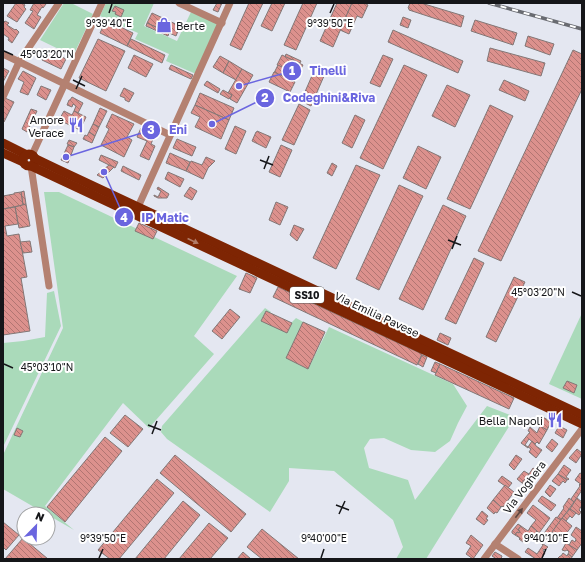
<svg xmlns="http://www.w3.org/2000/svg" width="585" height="562" font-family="'Golos Text',sans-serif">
<defs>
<pattern id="building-back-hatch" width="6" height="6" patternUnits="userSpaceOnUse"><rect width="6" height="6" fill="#dc918d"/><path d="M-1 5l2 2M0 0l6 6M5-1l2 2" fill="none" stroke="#b17572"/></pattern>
</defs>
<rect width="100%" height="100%" fill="#e4e7f1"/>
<g fill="#aadaba">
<path d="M64,3h7l22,11 -20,42 -33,-16z"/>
<path d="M106,3h48l-10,23 33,15 14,-29 27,12 -22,50 -30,-13 3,-7 -34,-15 3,-6 -38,-17z"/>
<path d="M44,192h15l178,84 -43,60 20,18 -65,74 -26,-25 -78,103 29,24 -26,-15v-1h-2l-43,-25v-34l60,-127z"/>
<path d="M54,291l7,35 -58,121v-104l20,-2 22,-4 2,-44z"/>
<path d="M265,308l6,4 -6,7 22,8 9,-9 11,6 -14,35 17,6 19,-38 124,57 14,22 -9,17 -8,18 -15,11 -24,-2 -27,-12 -14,1 -6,9 5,20 39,12 7,20 72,-94 28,11 -89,142h-30l7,-12 -10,-27 -59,-49 -45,-3v13l-19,31 -103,-73 -6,-7 1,-6z"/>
<path d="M582,313v86l-33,-15z"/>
</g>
<g fill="url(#building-back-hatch)" stroke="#827776">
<path d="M16,3h6l3,2 -1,2 2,2 -9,13 -10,-6z"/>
<path d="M34,3h10l2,1 -3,4 -1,-1 -5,8 4,2 -7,12 -9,-6 8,-12 -3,-1z"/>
<path d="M217,3h5l-4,9 -5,-2z"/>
<path d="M249,3h14l-22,47 -11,-5z"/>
<path d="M272,3h13l-13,28 -11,-5z"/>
<path d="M303,3h14l-21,47 -12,-5z"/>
<path d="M337,3h15l-19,44 -13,-6z"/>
<path d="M352,3h12l4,2 -6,13 -5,-2 -8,18 -9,-4z"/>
<path d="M410,3h11l43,13 -3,11 -52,-17v-1l-1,-1z"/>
<path d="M115,6l9,4 -3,7 -6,-3 1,-2 -4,-1z"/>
<path d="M152,13l28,13 -4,10 -29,-13z"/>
<path d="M403,17l8,3 -3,8 -8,-3z"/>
<path d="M106,20l27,13 -6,13 -27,-13z"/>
<path d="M475,20l42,13 -4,12 -42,-14z"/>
<path d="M5,21l4,2 -2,2 8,5 1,-1 3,3 -7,11 -4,-3 1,-2 -6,-4v-11z"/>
<path d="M147,23l22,10 -1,3 -22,-10z"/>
<path d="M393,30l70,31 -5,12 -70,-31z"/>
<path d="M528,36l26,8 -4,11 -25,-9z"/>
<path d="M98,39l27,12 -19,40 -27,-13z"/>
<path d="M131,39l34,16 -3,8 -35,-17z"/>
<path d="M490,48l55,15 -4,13 -54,-15z"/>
<path d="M47,50l19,9 -5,10 -19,-9z"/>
<path d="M573,50l9,4v35l-81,172 -23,-10z"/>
<path d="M286,54l15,7 -1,2 -15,-6z"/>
<path d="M134,55l19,9 -7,13 -18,-9z"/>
<path d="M282,55l21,10 -5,9 -21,-9z"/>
<path d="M383,55l10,4 -13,28 -10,-4z"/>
<path d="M220,56l9,5 -6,12 -10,-6z"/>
<path d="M229,61l13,8 -6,11 -13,-7z"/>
<path d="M171,65l22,10 -2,4 -22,-10z"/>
<path d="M278,65l10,5 -4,8 -10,-5z"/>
<path d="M404,65l23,10 -44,94 -23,-11z"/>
<path d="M3,68l6,3 -6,11z"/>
<path d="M242,69l11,6 -16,28 -7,-4 2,-4 -4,-2z"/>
<path d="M23,71l13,7 -8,17 -8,-3 4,-10 -6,-3z"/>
<path d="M314,71l10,5 -13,30 -10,-5z"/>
<path d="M274,72l21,10 -5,10 -21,-10z"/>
<path d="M504,80l25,11 -4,10 -26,-11z"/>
<path d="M207,81l13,8 -2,4 -14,-8z"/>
<path d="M447,85l23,10 -15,32 -23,-11z"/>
<path d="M41,86l10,4 -5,10 -9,-5z"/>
<path d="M124,88l10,5 -5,9 -4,-2v-2l-5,-2z"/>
<path d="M223,90l9,5 -3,4 -9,-5z"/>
<path d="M200,93l34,15 -5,12 -34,-15z"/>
<path d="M72,97l11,6 -5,10 -4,-2 2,-5 -3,-2 -1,3 -5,-2 2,-5h1z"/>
<path d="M5,98l9,4 -10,20 -1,-1v-20z"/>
<path d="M299,104l11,6 -16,35 -12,-5z"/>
<path d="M195,105l34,15 -8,19 -26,-12 5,-10 -9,-4z"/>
<path d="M490,105l23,11 -43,93 -23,-10z"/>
<path d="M100,108l7,3 -8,16 -6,-3z"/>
<path d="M31,109l6,2 -10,21 -5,-3z"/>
<path d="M64,111l8,4 2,-4 12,6 -6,13 -21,-10z"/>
<path d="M112,114l22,10 -7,13 5,3 -8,17 -23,-12 8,-16 -3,-2z"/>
<path d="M355,115l10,5 -13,28 -10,-5z"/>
<path d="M93,124l6,3 -4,9 -6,-4z"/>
<path d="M235,126l11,5 -10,23 -11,-5z"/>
<path d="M141,128l14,6 -4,10 4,2 -6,14 -9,-4 7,-15 -10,-4z"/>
<path d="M257,131l14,6 -5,11 -14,-7 4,-9h1z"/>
<path d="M89,132l6,4 -3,7 -9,-4 2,-4 2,1z"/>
<path d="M177,139l19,8 -4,9 -19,-8z"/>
<path d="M69,140l8,3 -3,4 -7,-3z"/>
<path d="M68,145l6,2 -6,16 -7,-3z"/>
<path d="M281,145l11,5 -12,27 -11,-5z"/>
<path d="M418,146l23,11 -15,32 -23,-11z"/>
<path d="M170,153l20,9 -4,9 -20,-8z"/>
<path d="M101,155l17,7 -3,6 -16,-8z"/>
<path d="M206,157l9,4 -7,7 -5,11 -17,-8 5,-10 11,4z"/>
<path d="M332,163l5,3 -5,10 -5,-3z"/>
<path d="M109,165l5,2 -11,11 -6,-3z"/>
<path d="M356,165l24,10 -44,94 -23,-11z"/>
<path d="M123,166l18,9 -2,5 -18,-9z"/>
<path d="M168,172l16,7 -4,8 -15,-8z"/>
<path d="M399,185l24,11 -44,94 -23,-11z"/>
<path d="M158,187l11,7 -2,4h-9l-4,-2v-1l4,2 3,-6 -4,-2z"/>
<path d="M190,187l7,4 -5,9 -8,-4z"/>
<path d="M24,191l2,13 -3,1 -2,-13z"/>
<path d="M21,192l2,13 -20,4v-13l11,-2v-1z"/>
<path d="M276,202l12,5 -8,18 -11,-5z"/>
<path d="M26,204l4,22 -11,2 -4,-21z"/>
<path d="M443,205l23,11 -43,94 -24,-11z"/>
<path d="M15,207l3,17 -13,2 2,10 12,-2 8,43 -6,1 9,53 -27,4v-126z"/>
<path d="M139,223l18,8 -4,8 -18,-8z"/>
<path d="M294,225l10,4 -7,12 -7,-6z"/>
<path d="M30,241l2,11 -9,1 -3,-11z"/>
<path d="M474,258l10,5 -28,61 -11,-5z"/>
<path d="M246,273l11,5 -7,15 -11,-4z"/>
<path d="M514,277l11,5 -29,60 -10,-5z"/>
<path d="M278,287l144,67 -5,11 -144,-68z"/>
<path d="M230,309l10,8 -18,22 -10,-8z"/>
<path d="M266,311l26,12 -5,10 -26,-12z"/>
<path d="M303,322l22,10 -17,37 -22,-11z"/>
<path d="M440,333l11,5 -3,7 -11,-5z"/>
<path d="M422,355l5,2 -4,10 -5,-3z"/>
<path d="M435,362l5,2 -4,9 -5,-2z"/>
<path d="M440,364l74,34 -5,11 -74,-34z"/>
<path d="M567,381l10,4 -3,8 -11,-5z"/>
<path d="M125,415l18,14 -15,18 -18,-14z"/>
<path d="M543,417l8,5 -4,8 -8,-4z"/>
<path d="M540,426l7,4 -8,14 -2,-2 -2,2 -6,-5 -4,6 3,2v1l-7,-5 9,-11 -2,-1 2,-4 7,6z"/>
<path d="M559,426l8,4 -4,8 -8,-5z"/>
<path d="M17,428l6,3 -3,6 -6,-2z"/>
<path d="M105,437l17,14 -57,71 -18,-15z"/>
<path d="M552,439l6,5 -6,8 -6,-5z"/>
<path d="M532,441l3,3 1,2 6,4 -6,8 -7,-6 2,-3 -3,-2z"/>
<path d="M577,449l5,4v1l-6,9 -7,-5z"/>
<path d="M175,455l71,59 -15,18 -71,-59z"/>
<path d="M516,455l6,4 -8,11 -5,-5z"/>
<path d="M564,465l7,5 -5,7 3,2 -1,1 -10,-6z"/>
<path d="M533,468l5,3 -4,6 -5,-3z"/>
<path d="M524,471l5,3 -7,9 -5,-4z"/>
<path d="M580,473l2,1v11l-7,-5z"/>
<path d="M529,474l5,3 -7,9 -5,-3z"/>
<path d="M558,474l9,6 -2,3 -2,-2 -4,5 -7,-5z"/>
<path d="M502,476l10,7 -4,5 -10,-7z"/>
<path d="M157,479l17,14 -55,66h-9l-12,-9z"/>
<path d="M580,484l2,1v5l-8,12 -3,-3 9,-13 -1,-1z"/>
<path d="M505,485l9,7 -11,15 -1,-1 -1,1 -8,-7z"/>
<path d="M550,485l6,4 -6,8 -5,-5z"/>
<path d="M542,496l14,9 -5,6 -13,-10z"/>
<path d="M569,498l5,4 -13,18 -4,-2 7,-10 -1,-1z"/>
<path d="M577,498l5,4v3l-3,5 2,2 -2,3 -9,-6z"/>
<path d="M493,500l8,7 -4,6 -2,-1 -1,2 -7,-6z"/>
<path d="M183,501l17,14 -36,44h-29z"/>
<path d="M533,505l17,13 -11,15 -8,-7 5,-6 -9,-7z"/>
<path d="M570,509l6,4 -4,5 -2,-2 -4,5 -4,-3z"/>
<path d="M482,511l6,5 -2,3 2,1 -4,5 -8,-6z"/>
<path d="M556,517l5,3 -14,19 -5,-3z"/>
<path d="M562,518l10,8 -10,13 -10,-7z"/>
<path d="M3,522l16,13 -13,15 -3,-3z"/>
<path d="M209,523l19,15 -18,21h-31z"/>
<path d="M518,524l3,2 -3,4 2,1 -1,2 -2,-1 -2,3 -3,-2v-2z"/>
<path d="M521,526l7,5 3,-5 6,5 -4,6 -4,-3 -6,8 -4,-3 1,-1 -5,-3 2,-3 2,1 1,-2 -2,-1z"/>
<path d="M576,527l6,4v12l-5,7 -8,-5 3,-5 3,2 1,-3 -5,-4z"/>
<path d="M262,529l37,30h-37l-15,-12z"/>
<path d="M537,531l10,8 -5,5 -3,-2 1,-1 -7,-5z"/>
<path d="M471,535l12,10 -10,14 -7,-5 5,-8 -5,-3z"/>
<path d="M23,538l25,21h-43z"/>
<path d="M566,543l11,7 -5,7 -4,-3 1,-2 -2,-2 -2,1 -3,-1z"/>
<path d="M542,544h1l5,3 -3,3 -1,-1 -1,2 2,2 -4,6h-5l-11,-7 3,-4 9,6 6,-9z"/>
<path d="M243,552l8,7h-14z"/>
<path d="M495,552l7,4 -1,3h-8l2,-1 -3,-2z"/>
<path d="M563,553l4,3 1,-2 4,3 -1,2h-14l3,-3h1z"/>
</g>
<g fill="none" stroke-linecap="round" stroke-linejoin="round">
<g stroke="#b48171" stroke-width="7">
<path d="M179,3l43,20"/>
<path d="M3,54l167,81"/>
<path d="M3,97l16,-35 40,-59"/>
<path d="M32,155l70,-152"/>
<path d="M31,166l18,120"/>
<path d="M138,207l92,-204"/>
<path d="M495,544l23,15"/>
<path d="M484,559l98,-130"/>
</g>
<g stroke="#7e2503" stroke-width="9">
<path d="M3,143l24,12"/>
<path d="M3,153l20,9"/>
<circle cx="29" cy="160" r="6"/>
<path d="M34,158l23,11 525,246"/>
<path d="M31,166l551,258"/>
</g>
<defs>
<path id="rail" d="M489,3l93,26"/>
</defs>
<use href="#rail" stroke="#696b71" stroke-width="3.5"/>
<use href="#rail" stroke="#fff" stroke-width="2" stroke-dasharray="6" stroke-linecap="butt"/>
</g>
<defs><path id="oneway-solid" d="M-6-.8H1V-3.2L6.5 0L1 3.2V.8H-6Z"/></defs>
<use fill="#b27c68" href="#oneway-solid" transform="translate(193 241) rotate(25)"/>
<use fill="#5d4641" href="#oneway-solid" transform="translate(519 513) rotate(-53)"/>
<path fill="none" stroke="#151619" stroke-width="1.5" d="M109,13l3,-9M330,13l4,-9M4,51l9,4M73,80l12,6M76,89l6,-13M260,160l13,5M264,169l5,-13M448,240l13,5M452,249l5,-13M572,292l9,4M4,364l9,4M148,425l13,5M152,434l5,-13M336,505l13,5M339,514l6,-13M99,558l4,-9M321,558l3,-9M542,558l4,-9"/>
<defs>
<symbol id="shop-bare" viewBox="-9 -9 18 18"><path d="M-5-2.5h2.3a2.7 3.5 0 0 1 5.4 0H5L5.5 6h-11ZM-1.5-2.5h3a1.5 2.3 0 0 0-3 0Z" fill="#6a65df" stroke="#fff" stroke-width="2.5" paint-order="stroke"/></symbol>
<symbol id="restaurant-bare" viewBox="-9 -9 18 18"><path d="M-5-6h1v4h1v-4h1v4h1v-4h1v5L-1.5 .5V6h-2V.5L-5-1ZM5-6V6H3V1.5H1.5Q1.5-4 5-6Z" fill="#6a65df" stroke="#fff" stroke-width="2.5" paint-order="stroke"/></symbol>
</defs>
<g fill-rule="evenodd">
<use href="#shop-bare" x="153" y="14" width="22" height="22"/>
<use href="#restaurant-bare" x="65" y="114" width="22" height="22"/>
<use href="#restaurant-bare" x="544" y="409" width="22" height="22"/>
</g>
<g text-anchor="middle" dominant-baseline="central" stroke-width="4" stroke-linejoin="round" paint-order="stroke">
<rect fill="#fff" stroke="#5b5c5e" stroke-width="1" x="290" y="287" width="34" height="16" rx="3"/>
<g font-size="10" font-weight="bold" fill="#151619">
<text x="307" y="295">SS10</text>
</g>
<g font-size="11" fill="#151619" stroke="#fff" text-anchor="end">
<text x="176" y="25" text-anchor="start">Berte</text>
<text x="64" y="119">Amore<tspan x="64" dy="13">Verace</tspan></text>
<text x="543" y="420">Bella Napoli</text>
</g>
<g font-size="11" fill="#151619" stroke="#fff">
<text transform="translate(377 314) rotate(25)">Via Emilia Pavese</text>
<text transform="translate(524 487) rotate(-53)">Via Voghera</text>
</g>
</g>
<g font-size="10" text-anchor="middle" fill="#151619" stroke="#fff" stroke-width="4" stroke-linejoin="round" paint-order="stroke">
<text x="109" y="27">9°39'40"E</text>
<text x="330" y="27">9°39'50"E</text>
<text x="47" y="58">45°03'20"N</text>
<text x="538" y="296">45°03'20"N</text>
<text x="47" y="371">45°03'10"N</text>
<text x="103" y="542">9°39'50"E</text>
<text x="324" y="542">9°40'00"E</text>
<text x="546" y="542">9°40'10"E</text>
</g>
<path fill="none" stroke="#6a65df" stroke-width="1.5" d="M239 86L292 71M212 124L265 98M66 157L151 130M104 172L124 217"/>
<g fill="#6a65df" stroke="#fff" stroke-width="1.5">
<circle cx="239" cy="86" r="4"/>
<circle cx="212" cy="124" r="4"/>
<circle cx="66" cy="157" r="4"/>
<circle cx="104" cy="172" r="4"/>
<circle cx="292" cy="71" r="10"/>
<circle cx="265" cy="98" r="10"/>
<circle cx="151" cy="130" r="10"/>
<circle cx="124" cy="217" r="10"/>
</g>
<g font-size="12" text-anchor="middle" font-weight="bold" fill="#fff">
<text x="292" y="75">1</text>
<text x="265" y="102">2</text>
<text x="151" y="134">3</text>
<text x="124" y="222">4</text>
</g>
<g font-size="12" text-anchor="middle" font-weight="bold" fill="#6a65df" stroke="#fff" stroke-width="4" stroke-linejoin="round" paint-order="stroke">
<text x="328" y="75">Tinelli</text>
<text x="329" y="102">Codeghini&amp;Riva</text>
<text x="178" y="134">Eni</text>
<text x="165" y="222">IP Matic</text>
</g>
<rect width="585" height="562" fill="none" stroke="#151619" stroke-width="8"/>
<g transform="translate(36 526) rotate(23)"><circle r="19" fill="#ffffff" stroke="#a1a2a3"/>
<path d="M0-3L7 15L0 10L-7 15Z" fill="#6a65df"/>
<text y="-6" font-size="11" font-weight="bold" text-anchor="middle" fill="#151619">N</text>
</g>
</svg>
